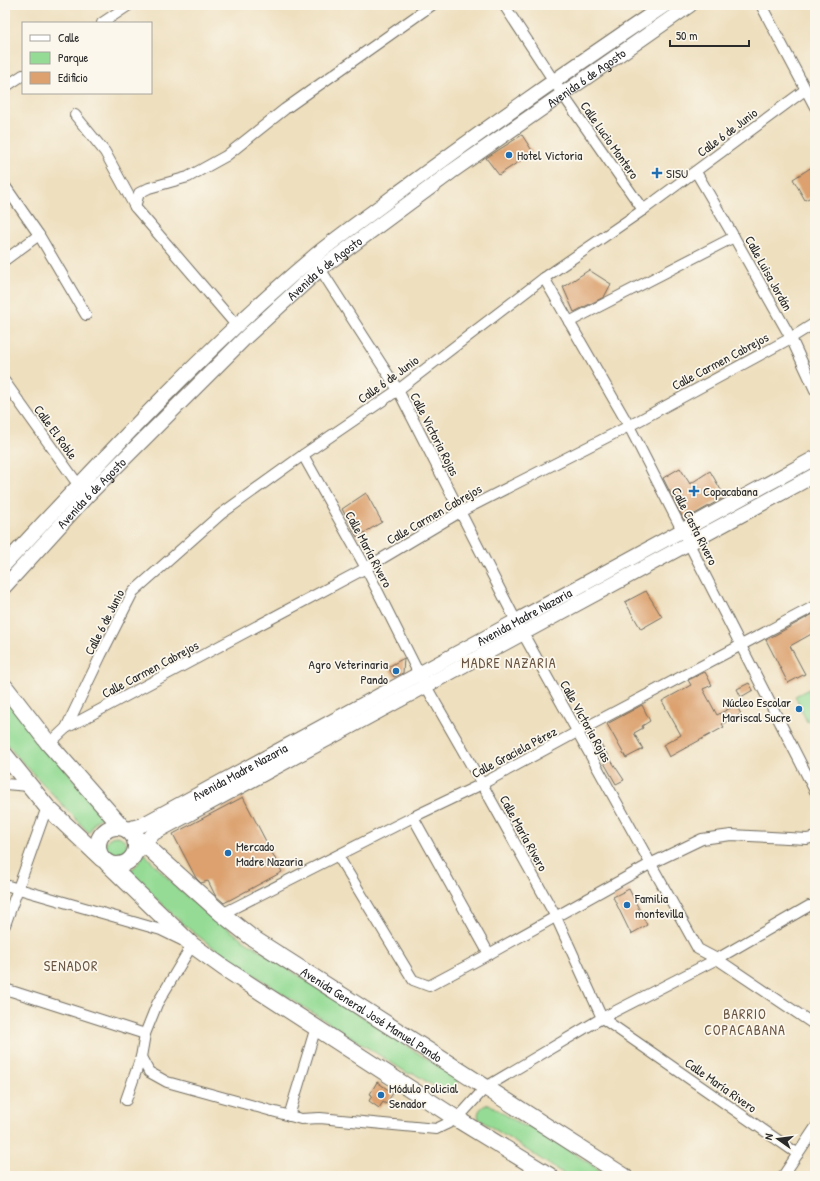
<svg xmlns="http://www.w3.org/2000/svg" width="820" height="1181" font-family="'Patrick Hand',sans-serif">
<rect width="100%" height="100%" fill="#fbf7ec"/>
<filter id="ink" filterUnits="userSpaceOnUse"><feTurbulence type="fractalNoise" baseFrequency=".025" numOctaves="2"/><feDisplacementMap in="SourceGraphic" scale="8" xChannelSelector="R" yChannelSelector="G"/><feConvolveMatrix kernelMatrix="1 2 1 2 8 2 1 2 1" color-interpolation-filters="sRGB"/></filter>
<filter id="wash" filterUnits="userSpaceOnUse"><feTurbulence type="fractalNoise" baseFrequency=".012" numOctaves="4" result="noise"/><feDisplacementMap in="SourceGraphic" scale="16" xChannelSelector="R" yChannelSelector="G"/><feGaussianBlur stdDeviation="0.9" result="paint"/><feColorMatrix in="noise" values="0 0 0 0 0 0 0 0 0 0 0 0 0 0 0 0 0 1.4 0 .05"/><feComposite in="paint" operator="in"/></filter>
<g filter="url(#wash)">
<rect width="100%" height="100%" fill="#eedfbe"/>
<g fill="#95db95" stroke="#608360">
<path d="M815,686v32l-8,4 -12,-26z"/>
<path d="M5,696l99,120 -9,5 -6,12 -75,-80 -9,-12z"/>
<circle cx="116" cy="847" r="11"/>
<path d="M144,853l30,32 31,27 36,26 217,141c-1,8 -5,13 -13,14l-32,-20 -4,1 -129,-82 -74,-50 -18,-14 -61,-56c9,-5 13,-9 17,-19z"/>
<path d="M489,1104l32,21 12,2 76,49h-42l-88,-57c-3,-8 3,-13 10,-15z"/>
</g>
<g id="blocks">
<g fill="#dca16e">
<path d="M522,135l11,17 -34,23 -13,-17z"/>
<path d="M815,165v30l-10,5 -12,-21z"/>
<path d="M589,270l22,14 -7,13 -30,15 -11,-25z"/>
<path d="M680,468l10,16 20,-13 15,26 -41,23 -21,-42z"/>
<path d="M366,493l16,29 -25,15 -15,-28z"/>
<path d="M646,591l16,26 -21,12 -16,-27z"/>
<path d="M815,613v19l-25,14 15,28 -17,9 -22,-43z"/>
<path d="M404,658l-1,15 -9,4 -6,-10z"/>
<path d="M705,672l7,13 -9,4 14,26 19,-10 5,9 -19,10 2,3 -55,30 -6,-12 18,-10 -19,-34 29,-16 -3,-5z"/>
<path d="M749,683l4,7 -12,7 -4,-8z"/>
<path d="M642,705l8,16 -8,5 1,2 -9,5 9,16 -17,9 -19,-34z"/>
<path d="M599,742l25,38 -8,4 -22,-39z"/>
<path d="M243,797l39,75 -58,31 -9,-8 -7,-14 -7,2 -5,-5 -23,-44z"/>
<path d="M629,889l18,36 -16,9 -18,-37z"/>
<path d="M377,1082l16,11 -7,11 -3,-2 -4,6 -10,-7 3,-6 -2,-1z"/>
</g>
</g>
</g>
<g filter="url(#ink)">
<use href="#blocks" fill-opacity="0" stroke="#6f6a5e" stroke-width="1"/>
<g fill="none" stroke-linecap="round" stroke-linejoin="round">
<defs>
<g id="street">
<path d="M504,5l59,90 80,115"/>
<path d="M761,5l54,102"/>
<path d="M102,23l27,-18"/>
<path d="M5,87l18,-12"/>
<path d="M75,115l30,37 30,55"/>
<path d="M696,172l38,65 57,101 24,52"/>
<path d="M5,186l34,49 47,80"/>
<path d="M5,260l34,-25"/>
<path d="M317,264l81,126 118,231 182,328 19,10 98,66"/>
<path d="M544,278l85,148 186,365"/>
<path d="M569,322l165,-85"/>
<path d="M236,325l-101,-118 4,-14 10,-5 39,-11 38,-21 59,-47 147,-104"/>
<path d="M5,382l77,108"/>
<path d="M303,455l63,113 53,106 63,110 74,133 46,101 196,136"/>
<path d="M66,728l300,-160 94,-56 169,-86 162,-88 24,-15"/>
<path d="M49,744l17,-16 35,-73 32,-63 88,-78 82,-59 95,-65 146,-112 99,-68 162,-120"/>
<path d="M5,784l24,2"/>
<path d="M413,817l76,137"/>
<path d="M338,856l75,124 16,6 60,-32 161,-90 52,-25 29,-4 76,4 8,-2"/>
<path d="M5,885l156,45 31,15 -35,59 -12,30 -4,23 -15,43"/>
<path d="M222,914l191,-97 69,-33 95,-52 238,-126"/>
<path d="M5,925l42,-118"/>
<path d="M5,989l140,45"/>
<path d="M141,1057l8,15 18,10 134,37 19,-1 116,11 21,-10 29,-32 116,-69 115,-59 92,-53h6"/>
<path d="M289,1116l27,-89"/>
<path d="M783,1176l32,-48"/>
</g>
<g id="secondary">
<path d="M5,564c98,-105 196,-212 306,-305 26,-22 56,-42 83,-63 89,-66 179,-129 271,-191"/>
<path id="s1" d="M5,586l82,-90 160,-160 73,-67 131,-97 239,-167"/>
<path id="s2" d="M128,829l14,-4 673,-367"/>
<path d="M135,854l19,-21 661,-358"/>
</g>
<g id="primary">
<path d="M5,687l44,57 73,83"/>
<path d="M5,755l42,52 55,52"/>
<circle cx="117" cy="846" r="19"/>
<path id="s3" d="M133,834l89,80 29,23 373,239"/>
<path d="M107,863l85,82 32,23 233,151 93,57"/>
</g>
</defs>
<use href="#street" stroke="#6f6a5e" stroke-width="12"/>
<use href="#secondary" stroke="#6f6a5e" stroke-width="16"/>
<use href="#primary" stroke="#6f6a5e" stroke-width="18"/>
<use href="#street" stroke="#fff" stroke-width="10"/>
<use href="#secondary" stroke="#fff" stroke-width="14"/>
<use href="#primary" stroke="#fff" stroke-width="16"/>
</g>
</g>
<g fill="#1f6fb2" stroke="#fbf7ec" stroke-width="1.5">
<circle cx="509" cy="155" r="4"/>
<path d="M655 167h4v4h4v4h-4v4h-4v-4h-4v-4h4z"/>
<path d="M692 485h4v4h4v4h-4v4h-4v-4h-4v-4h4z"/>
<circle cx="396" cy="671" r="4"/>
<circle cx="799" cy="709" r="4"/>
<circle cx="228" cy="853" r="4"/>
<circle cx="627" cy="905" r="4"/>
<circle cx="381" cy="1095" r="4"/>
</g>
<g text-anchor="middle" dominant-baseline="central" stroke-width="3.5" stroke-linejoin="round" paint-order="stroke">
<g font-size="13" fill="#2b2b2b" stroke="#fbf7ec">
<text stroke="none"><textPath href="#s1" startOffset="775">Avenida 6 de Agosto</textPath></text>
<text transform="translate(727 132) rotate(-37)">Calle 6 de Junio</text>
<text transform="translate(610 140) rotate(55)">Calle Lucio Montero</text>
<text stroke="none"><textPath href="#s1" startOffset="451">Avenida 6 de Agosto</textPath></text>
<text transform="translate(769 273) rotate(61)">Calle Luisa Jordán</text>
<text transform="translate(720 361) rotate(-28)">Calle Carmen Cabrejos</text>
<text transform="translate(388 379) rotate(-36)">Calle 6 de Junio</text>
<text transform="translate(56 432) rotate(54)">Calle El Roble</text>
<text transform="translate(435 434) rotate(63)">Calle Victoria Rojas</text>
<text stroke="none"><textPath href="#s1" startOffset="127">Avenida 6 de Agosto</textPath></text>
<text transform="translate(434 514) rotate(-30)">Calle Carmen Cabrejos</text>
<text transform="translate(695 526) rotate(63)">Calle Casta Rivero</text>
<text transform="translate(369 549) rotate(62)">Calle María Rivero</text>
<text stroke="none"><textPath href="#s2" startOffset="450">Avenida Madre Nazaria</textPath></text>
<text transform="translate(104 622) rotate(-63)">Calle 6 de Junio</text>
<text transform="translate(150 669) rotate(-28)">Calle Carmen Cabrejos</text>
<text transform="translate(586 721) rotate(61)">Calle Victoria Rojas</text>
<text transform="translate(514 752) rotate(-28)">Calle Graciela Pérez</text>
<text stroke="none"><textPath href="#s2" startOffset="126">Avenida Madre Nazaria</textPath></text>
<text transform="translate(524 833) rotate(61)">Calle María Rivero</text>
<text stroke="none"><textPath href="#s3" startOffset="300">Avenida General José Manuel Pando</textPath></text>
<text transform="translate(721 1085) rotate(35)">Calle María Rivero</text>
</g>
<g font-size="13" fill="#2b2b2b" stroke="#fbf7ec" text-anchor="start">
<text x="517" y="155">Hotel Victoria</text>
<text x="666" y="173">SISU</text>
<text x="703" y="491">Copacabana</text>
<text x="388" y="664" text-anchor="end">Agro Veterinaria<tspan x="388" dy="15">Pando</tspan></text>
<text x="791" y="702" text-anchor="end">Núcleo Escolar<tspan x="791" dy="15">Mariscal Sucre</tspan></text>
<text x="236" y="846">Mercado<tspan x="236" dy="15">Madre Nazaria</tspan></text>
<text x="635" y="898">Familia<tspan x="635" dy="15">montevilla</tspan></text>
<text x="389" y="1088">Módulo Policial<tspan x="389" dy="15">Senador</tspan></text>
</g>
<g font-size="14" letter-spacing="1" fill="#695442" stroke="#fbf7ec">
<text x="509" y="662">MADRE NAZARIA</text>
<text x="71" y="965">SENADOR</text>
<text x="745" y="1013">BARRIO<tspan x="745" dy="16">COPACABANA</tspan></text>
</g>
</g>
<rect width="820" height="1181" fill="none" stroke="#fbf7ec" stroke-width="20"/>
<rect x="22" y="22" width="130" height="72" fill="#fbf7ec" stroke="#a8a59f"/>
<rect x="30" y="35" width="20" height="6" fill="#ffffff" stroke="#a8a59f"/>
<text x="58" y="42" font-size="12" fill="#2b2b2b">Calle</text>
<rect x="30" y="52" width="20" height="12" fill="#95db95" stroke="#a8a59f"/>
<text x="58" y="62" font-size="12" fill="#2b2b2b">Parque</text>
<rect x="30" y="72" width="20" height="12" fill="#dca16e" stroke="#a8a59f"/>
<text x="58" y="82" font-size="12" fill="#2b2b2b">Edificio</text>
<g transform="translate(778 1139) rotate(284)" stroke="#fbf7ec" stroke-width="3" paint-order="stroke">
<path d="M0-3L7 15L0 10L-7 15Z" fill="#2b2b2b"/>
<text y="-6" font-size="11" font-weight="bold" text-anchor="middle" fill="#2b2b2b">N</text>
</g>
<path d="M670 40v6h79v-6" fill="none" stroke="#2b2b2b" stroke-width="2"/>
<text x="676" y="40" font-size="12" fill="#2b2b2b" stroke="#fbf7ec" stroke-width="3" paint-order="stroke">50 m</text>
</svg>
